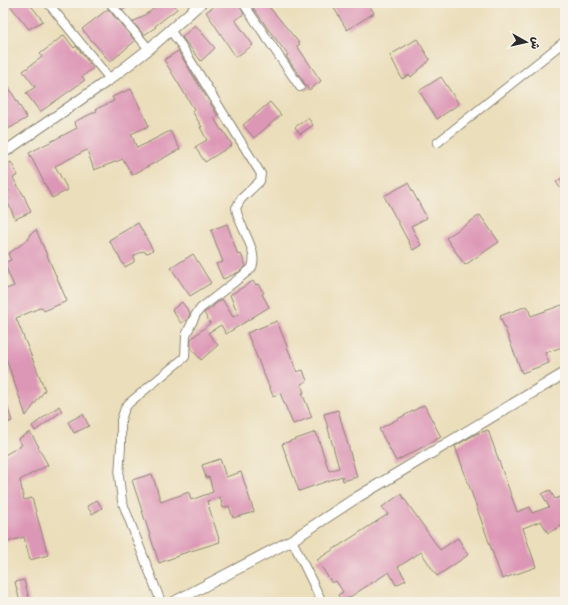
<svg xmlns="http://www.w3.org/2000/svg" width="568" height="605" font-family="'Gochi Hand','Playpen Sans Arabic',sans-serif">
<rect width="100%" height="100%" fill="#f7f3e8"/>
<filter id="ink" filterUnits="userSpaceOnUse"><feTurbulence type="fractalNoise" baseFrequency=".025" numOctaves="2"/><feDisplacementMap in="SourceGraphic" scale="8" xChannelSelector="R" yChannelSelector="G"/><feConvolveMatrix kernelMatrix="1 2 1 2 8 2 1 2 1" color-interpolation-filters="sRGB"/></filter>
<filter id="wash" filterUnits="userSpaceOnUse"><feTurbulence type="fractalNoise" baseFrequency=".012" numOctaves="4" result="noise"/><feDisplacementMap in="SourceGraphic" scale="16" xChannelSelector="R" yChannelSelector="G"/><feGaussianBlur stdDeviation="0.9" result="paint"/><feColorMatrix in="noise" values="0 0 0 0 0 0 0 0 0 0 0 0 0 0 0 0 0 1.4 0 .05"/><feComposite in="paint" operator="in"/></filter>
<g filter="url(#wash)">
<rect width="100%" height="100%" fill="#ebdebb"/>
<g id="blocks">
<g fill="#dd97b6">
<path d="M8,3h21l14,18 -14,8z"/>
<path d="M117,3h14l-8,7z"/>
<path d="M159,3h15l3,6 -22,17 1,1 -12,8 -11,-13 18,-11z"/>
<path d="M219,3h19l6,11 -9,6 18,25 -17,12 -30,-45z"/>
<path d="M250,3h16l34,41 -3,2 24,35 -12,9 -23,-34 2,-1 -20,-26z"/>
<path d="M331,3h37l6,10 -27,17z"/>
<path d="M108,9l27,32 -25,21 -28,-33z"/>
<path d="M195,25l20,23 -14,13 -19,-24z"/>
<path d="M64,35l10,13 2,-2 17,22 -11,9 3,3 -45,32 -14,-19 9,-6 -12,-16 19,-14 -2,-3z"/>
<path d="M417,39l13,21 -19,17 -2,-2 -7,4 -12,-24z"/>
<path d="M178,51l40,65 -4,2 7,12h2l9,15 -27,17 -10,-15 12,-7 -7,-13h2l-10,-16 2,-2 -30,-49z"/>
<path d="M441,77l18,27 -22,15 -18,-28z"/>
<path d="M8,86l19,32 -24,14v-43z"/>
<path d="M131,89l18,37 -18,8 6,14 33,-17 10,18 -48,26 -9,-16 -29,11 -7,-20 -32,16 13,24 -16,8 -23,-45 48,-25 -3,-6 23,-11 -1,-2 18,-8 -2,-4z"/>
<path d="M270,102l11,13 -27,23 -11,-13z"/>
<path d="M308,118l5,7 -13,9 -5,-7z"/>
<path d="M11,162l7,13 -5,3 11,18 7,16 -16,7 -8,-19 2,-1 -4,-6 4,-2 -6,-11v-13z"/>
<path d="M565,176v19l-9,-13z"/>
<path d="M408,183l19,35 -16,8 10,19 -8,5 -29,-54z"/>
<path d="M480,215l19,27 -34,23 -19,-27z"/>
<path d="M138,223l15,27 -5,3 -6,-2 -8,5v6l-9,5 -16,-27z"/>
<path d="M227,224l11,31 3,-1 5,12 -7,6 -16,7 -7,-15 7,-2 -12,-32z"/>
<path d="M36,230l31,71 -23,10 -2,-4 -26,11 29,72 -19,26 -23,-66v-60l11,-4 -10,-23 7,-3 -3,-6 21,-15v-4z"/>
<path d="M193,254l18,29 -21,13 -19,-28z"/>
<path d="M253,281l3,4 2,-1 6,9 -2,1 7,13 -43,27 -5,-9 -13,8 10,12 -17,15 -10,-12v-9l19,-16 -6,-10 10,-7v-1l8,-6 11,18 5,-3 -8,-19z"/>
<path d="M182,302l8,11 -2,6 -7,4 -9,-13z"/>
<path d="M565,304v42l-20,7 4,10 -27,10 -22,-57 27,-10 4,10z"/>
<path d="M277,321l20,51 6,-2 4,11 -6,3 3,9h-2l10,24 -19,7 -13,-31 -7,3 -26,-63z"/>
<path d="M3,397h1l8,24 -9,3z"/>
<path d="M424,405l17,32 -45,24 -17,-32z"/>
<path d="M59,406l3,5 -27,20 -3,-5z"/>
<path d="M338,410l19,67 -14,4 -1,-5 -43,15 -17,-47 34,-12 13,39 10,-3 -15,-54z"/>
<path d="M83,414l6,12 -15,7 -6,-11z"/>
<path d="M488,430l29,82 13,-5 2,6 17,-6 -7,-13 8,-4 5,9 10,-4v29l-17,9 -7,-12 -18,7 13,39 -34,12 -47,-133 21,-12z"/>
<path d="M30,432l9,15h-1l10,18 -28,15 4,20 8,-2 16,57 -18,5 -6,-23 -21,6v-87l19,-11 -4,-6z"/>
<path d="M220,459l6,18 15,-5 13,40 -21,6 -4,-12 -6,2 -3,-11 -13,4 13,41 -42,13v1l-19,7 -27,-83 20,-6 9,28 28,-10 2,8 22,-8 -4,-15 -3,1 -4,-13z"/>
<path d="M401,494l39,56 18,-12 10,17 -31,21 -16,-24 -23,15 8,13 -10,5 -7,-13 -47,30 -4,-7 5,-3 -7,-11 -4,2 -15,-23 71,-46 -6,-7z"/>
<path d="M97,500l5,8 -10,6 -5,-8z"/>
<path d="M24,580l6,22h-10l-5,-20z"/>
</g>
</g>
</g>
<g filter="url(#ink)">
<use href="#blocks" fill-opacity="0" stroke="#8b8473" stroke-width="1"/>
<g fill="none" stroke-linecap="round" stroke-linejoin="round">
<defs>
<g id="minor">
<path d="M48,3l62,76"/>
<path d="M110,3l39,46"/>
<path d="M243,3l57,84"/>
<path d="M437,143l128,-102"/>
<path d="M292,540l30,62"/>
<path d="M161,602l-39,-101 -3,-25 2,-30v-26l4,-12 4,-5 56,-46 1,-22 10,-21 5,-6 50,-39c10,-16 -13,-43 -15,-61l5,-9 19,-18 1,-7 -80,-129 -11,-15"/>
</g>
<g id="tertiary">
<path d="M3,153l107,-74 39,-30 52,-46"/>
<path d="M174,602l118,-62 64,-42 209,-125"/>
</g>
</defs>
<use href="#minor" stroke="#8b8473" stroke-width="10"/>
<use href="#tertiary" stroke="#8b8473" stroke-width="12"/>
<use href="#minor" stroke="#fff" stroke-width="8"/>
<use href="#tertiary" stroke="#fff" stroke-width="10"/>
</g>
</g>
<rect width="568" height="605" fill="none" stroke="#f7f3e8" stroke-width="16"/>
<g transform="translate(526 42) rotate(98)" stroke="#f7f3e8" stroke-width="3" paint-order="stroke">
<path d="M0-3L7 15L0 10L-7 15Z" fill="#2b2b2b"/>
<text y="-6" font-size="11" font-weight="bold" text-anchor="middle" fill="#2b2b2b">ش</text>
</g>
</svg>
